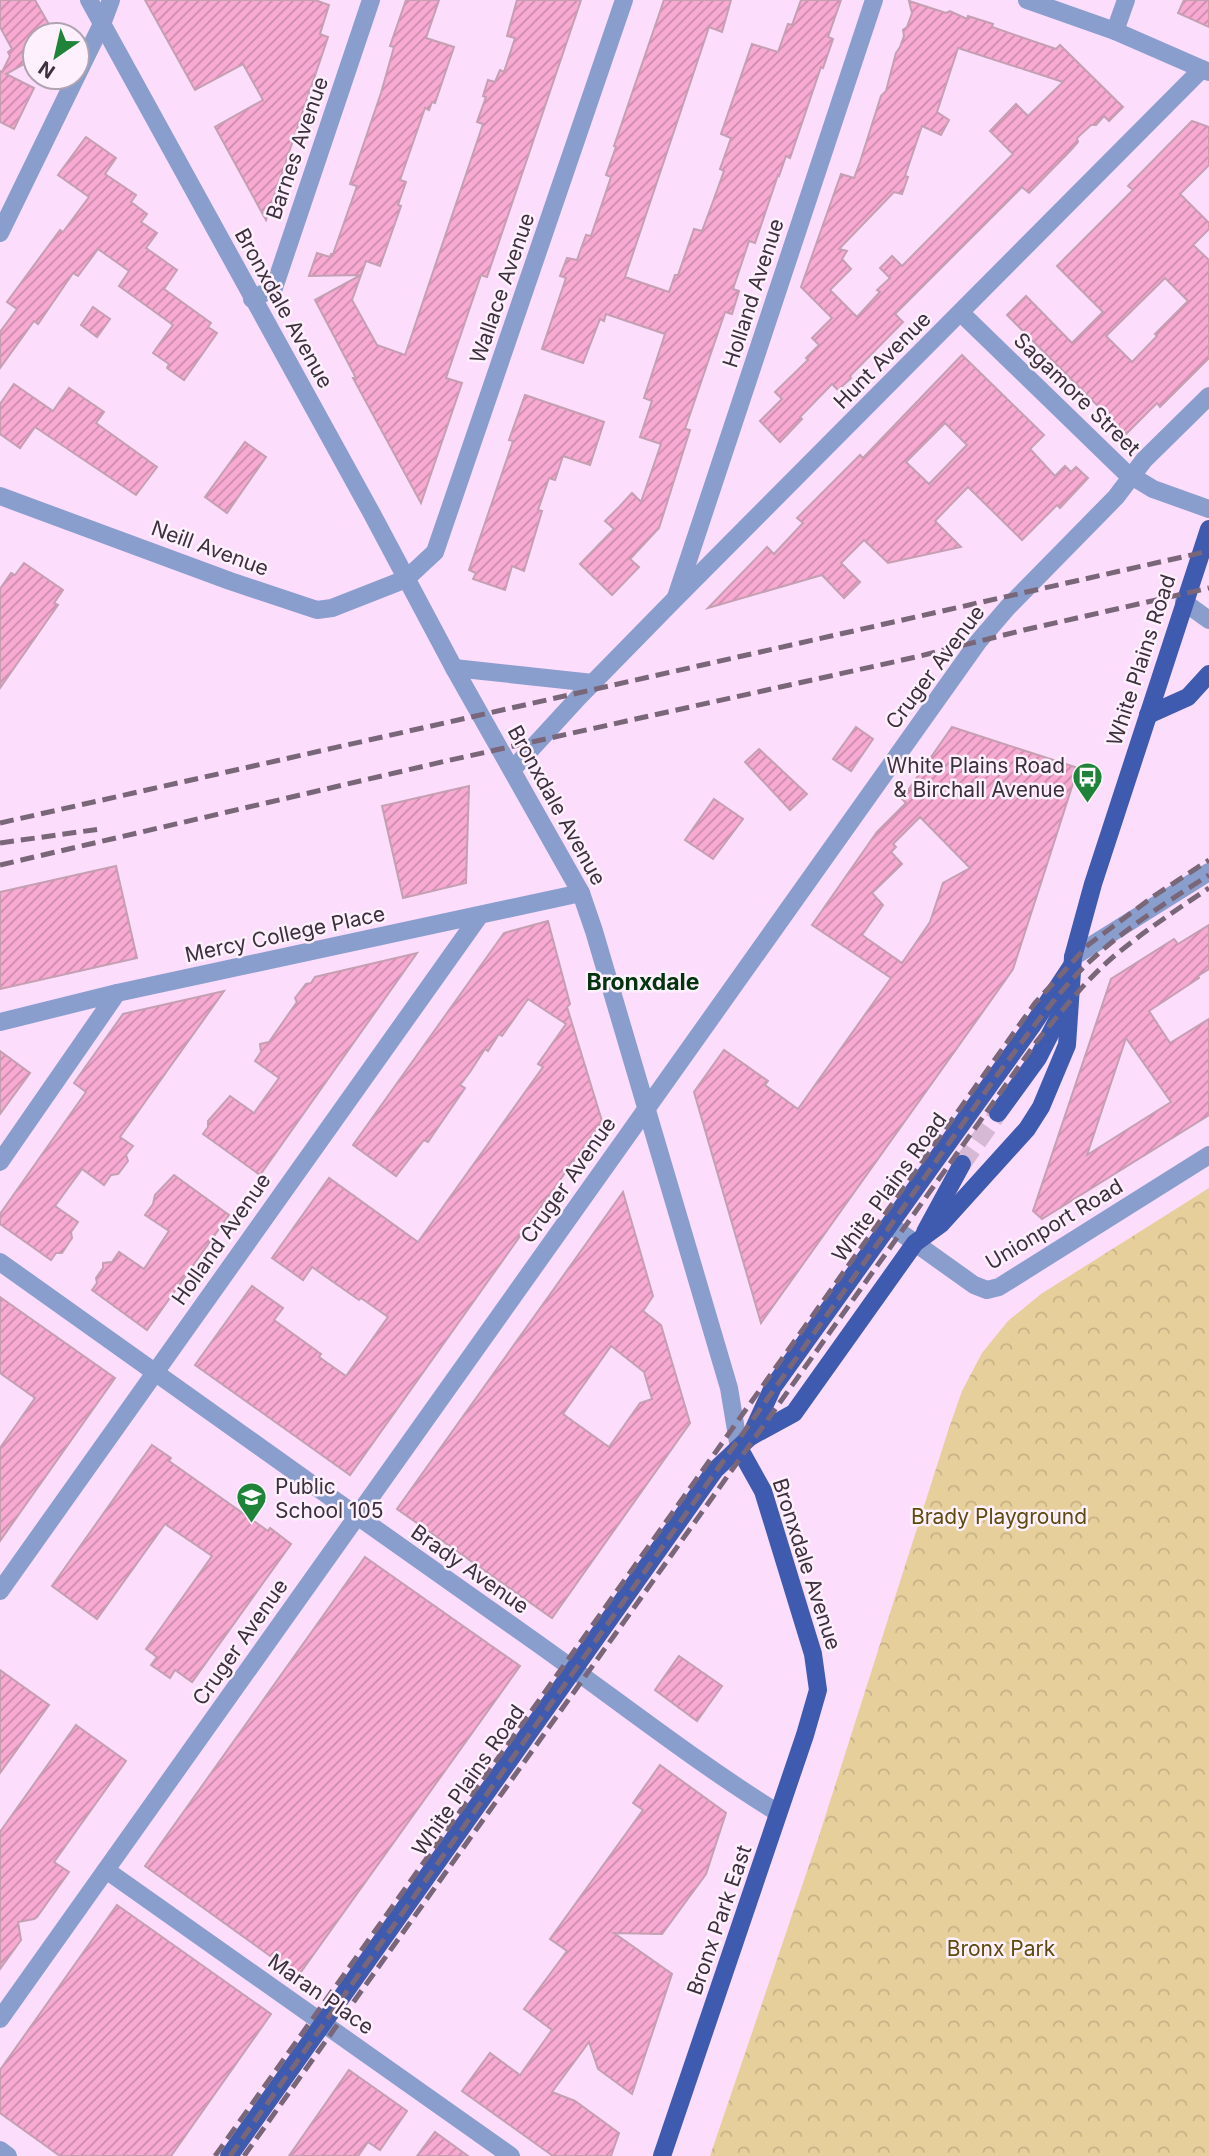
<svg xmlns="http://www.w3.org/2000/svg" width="1209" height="2156" font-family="Inter,sans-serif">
<defs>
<pattern id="park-crowns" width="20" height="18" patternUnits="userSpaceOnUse" patternTransform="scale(1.75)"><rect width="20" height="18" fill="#e6cf9a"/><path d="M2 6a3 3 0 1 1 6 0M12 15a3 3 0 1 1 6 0" fill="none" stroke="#c6b286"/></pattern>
<pattern id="building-hatch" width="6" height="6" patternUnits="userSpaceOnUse" patternTransform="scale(1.75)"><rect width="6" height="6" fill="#f8aad2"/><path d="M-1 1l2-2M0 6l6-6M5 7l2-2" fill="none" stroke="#ca8bac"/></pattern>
</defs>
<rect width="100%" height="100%" fill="#fcddfb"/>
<path fill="url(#park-crowns)" d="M1209,1188v968h-499l108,-317 130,-408 14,-40 20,-38 26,-32 33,-27z"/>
<g fill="url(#building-hatch)" stroke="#c59fb2" stroke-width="2" fill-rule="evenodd">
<path d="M0,0h35l16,28 -16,7v23l-29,16 28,14 -20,41 -14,-7v-51l2,1 8,-16 -2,-4 4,-3 -12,-22z"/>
<path d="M145,0h170l14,5 -9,29 8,3 -62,183 -51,-93 48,-27 -20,-36 -48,26z"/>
<path d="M406,0h33l-13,38 28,9 -19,56 -3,-1 -3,8 -4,-2 -25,72 6,2 -8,23 3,1 -21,60 -14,-5 -14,39 25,45 28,10 78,-231 -6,-2 9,-25 -3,-1 5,-16 7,2 5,-12 4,2 11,-34 -8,-2 10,-36h64l-94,277 -6,-2 -35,103 16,5 -41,120 -68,-125h3l-41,-78 46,-25 -52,1 8,-23 13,4 1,-3h2l24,-68 -7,-2 31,-91 13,-46 -4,-1z"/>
<path d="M664,0h67l-9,32 -13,-5 -84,250 44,15 6,-17h3l16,-46 8,2 9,-24 13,-36 -4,-2 11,-31 -10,-4 31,-90 26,8 10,-28 4,1 9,-25h40l-13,37 5,2 -10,29 -2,-1 -31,91 -4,-2 -7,20 -1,-1 -23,68 -6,-2 -16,48 6,2 -7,23 -7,-2 -40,117 5,1 -31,98 -29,31 9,8 -27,28 -32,-31 34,-35 -9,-8 14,-14 13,-14 9,9 20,-58 -21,-7 12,-36 -8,-3 21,-64 -59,-20 -2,7 -4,-2 -17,44 -41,-14 24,-71 -6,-2 7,-18 10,2 9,-25 5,1 20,-59 -5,-2 10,-28 -2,-1z"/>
<path d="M1184,0h25v27l-31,-14z"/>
<path d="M909,1l37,12 4,-2 17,8 1,-3 25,8 -1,3 64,22 4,-4 63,62 -14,14 -5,-5 -8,9h-5l-14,13 1,4 -8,9 -41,42 -7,-6 -127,127 8,8 -53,54 1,2 -13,12 -6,-6 -32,33 2,2 -22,23 -20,-21 22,-22 -7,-7 33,-32 -2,-2 13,-13 -7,-7 20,-20 -31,-31 40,-113 13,4 6,-16 21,-66 5,-5 10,-38 4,-6 4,-11 -1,-6 4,-3 5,-14zM958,48l105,34 -35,34 -12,-12 -26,27 23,23 -111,112 -10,-10 -12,12 10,10 -13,12 3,2 -23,25 -27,-27 21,-21 -9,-10 5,-8 -8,-2 55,-57 8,2 6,-17 -3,-1 17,-50 19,9 8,-15 -12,-8z"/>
<path d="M1192,121l17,6v38l-29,29 29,29v6l-16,16 16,15v98l-49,49 -3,-4 -31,31 -119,-119 19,-19 46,47 31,-31 -46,-46 76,-76 -5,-4zM1165,278l23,23 -33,33 2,2 -25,26 -26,-26z"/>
<path d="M86,137l30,21 -11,16 31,21 -5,7 16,12 -6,8 16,11 -11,15 31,22 -13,19 47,34 -3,4 9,6 -33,47 -17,-12 2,-4 -16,-11 20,-28 -54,-39 10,-15 -31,-22 -20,27 -5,-3 -35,51 -4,-3 -34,47v-36l17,-23 -10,-7 53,-72 3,2 26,-35 -31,-22z"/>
<path d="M93,307l17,12 -13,18 -16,-12z"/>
<path d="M962,355l82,80 -14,14 25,27 10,-10 6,6 5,-5 12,11 -28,30 -3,-3 -35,35 -54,-53 -33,34 26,26 -73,16 -24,-23 -23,23 19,19 -16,16 -22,-23 -114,33 59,-61 7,7 29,-31 -6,-5 63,-63 3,3zM945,423l22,22 -38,39 -23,-22z"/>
<path d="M14,384l39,27 16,-23 35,24 -8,11 61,44 -21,28 -101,-68 -15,21 -20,-14v-30z"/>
<path d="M525,395l79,27 -14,43 -27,-9 -8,24 -6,-2 -11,32 4,1 -18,60 -12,-5 -7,24 -32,-11 3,-6 -7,-3 44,-129 -4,-1z"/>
<path d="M245,442l21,15 -39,56 -22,-16z"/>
<path d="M24,563l39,27 -9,13 4,2 -58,83v-99l11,-16 4,2z"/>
<path d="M856,727l17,12 -22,32 -18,-12z"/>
<path d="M952,727l126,41 -38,118 -27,83 -9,13 -243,341 -67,-231 30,-42 44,31 -3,4 33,24 93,-131 -79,-53 65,-93 29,-29 -4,-4zM920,817l50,51 -27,15 -13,39 -28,41 -40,-28 21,-30 -11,-12 30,-29 -11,-12 5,-5 -3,-3z"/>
<path d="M759,749l48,45 -17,16 -45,-48z"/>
<path d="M469,786l-3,97 -63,15 -21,-92z"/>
<path d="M714,799l29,20 -30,40 -28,-19z"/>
<path d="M116,866l21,92 -137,31v-97z"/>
<path d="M548,921l22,83 -3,3 35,114 -252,354 -155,-110 57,-79 31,22 -9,12 47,34 -2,3 27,19 42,-59 -27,-19 -2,2 -47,-33 -9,13 -31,-22 57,-80 89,64 125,-175 -5,-3 28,-40 -38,-25 -26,37 -3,-2 -11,17 -3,-2 -15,23 -10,13 5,3 -37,54 -4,-2 -28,36 -43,-31 151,-212z"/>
<path d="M1209,925v44l-11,7 1,2 -50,33 21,32 39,-24v96l-167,104 -9,-8 78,-232 63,-40 4,5zM1126,1038l45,64 -84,53z"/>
<path d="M417,953l-157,222 -57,-41 5,-7v-6l22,-25 24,17 25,-35 -24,-17 6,-9 -1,-8 9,-2 28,-40 -2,-4 11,-14 5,-1 4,-6z"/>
<path d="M224,991l-104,146 13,9 -7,9 2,6 -10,13 -7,1 -7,10 -22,-16 -27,37 23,16 -7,10 1,6 -10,15h-6l-5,7 -51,-36v-10l86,-122 -12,-9 49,-69z"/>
<path d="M0,1051l30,22 -30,41z"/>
<path d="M174,1175l55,40 -82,115 -55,-40 5,-7 -1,-5 7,-10v-5l9,-1 7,-10 25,17 25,-38 -24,-16 8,-11 2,-9z"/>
<path d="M623,1192l30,104 -10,15 18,14 29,98 -138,195 -155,-109zM611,1346l33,26 8,27 -12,4 -31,44 -46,-33z"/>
<path d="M0,1297l115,81 -115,163v-93l35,-50 -35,-25z"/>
<path d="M152,1445l19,13 -2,3 99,70 2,-3 21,16 -99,138 -17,-12 -5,8 -19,-13 6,-8 -11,-8 66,-93 -47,-32 -68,95 -45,-33z"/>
<path d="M365,1557l155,109 -222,310 -153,-110z"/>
<path d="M679,1656l43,30 -25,35 -42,-31z"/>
<path d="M0,1670l49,35 -49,68z"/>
<path d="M76,1725l50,36 -72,101 15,10 -32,45 -3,2 -16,3 3,18 -21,29v-137z"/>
<path d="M660,1765l66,48 -20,61 -44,60 -48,-1 58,41 -40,120 -34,-25 -9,-27 -37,50 23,9 44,32 -8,23h-58l-91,-65 28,-38 30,22 32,-45 -28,-21 43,-58 -17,-12 93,-129 -10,-7z"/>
<path d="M117,1905l154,109 -100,142h-111l-60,-43v-43z"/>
<path d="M349,2070l58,41 -27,39 -12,-8 -10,14h-69z"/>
<path d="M435,2132l33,24h-51z"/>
</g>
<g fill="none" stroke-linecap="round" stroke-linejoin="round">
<path stroke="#d6bad5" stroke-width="18" stroke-dasharray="18 9" stroke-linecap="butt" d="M962,1164l36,-51"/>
<g stroke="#8a9ece" stroke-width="18">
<path d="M89,0l282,512 83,156 127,225 13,38 135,457 10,60"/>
<path d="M1027,0l88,31 94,41"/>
<path d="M1115,31l11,-31"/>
<path d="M77,75l25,-51 9,-24"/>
<path d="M0,233l76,-156"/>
<path d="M252,299l22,-11 97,-288"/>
<path d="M961,313l164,159 28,17 56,20"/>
<path d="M0,496l230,85 87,29 15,-2 74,-29 29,-27 189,-552"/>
<path d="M676,597l198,-597"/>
<path d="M1184,602l25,18"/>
<path d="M454,668l139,15"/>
<path d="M512,770l66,-72 96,-98 528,-531"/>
<path d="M1073,957l136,-85"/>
<path d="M0,1022l117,-29 464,-100"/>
<path d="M0,1162l117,-169"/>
<path d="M890,1225l84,60 13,5 12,-3 210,-132"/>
<path d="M0,1262c175,125 351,250 527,374 84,59 164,123 251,177"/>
<path d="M0,1591l480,-676"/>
<path d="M106,1870l405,286"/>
<path d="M0,2019l978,-1377 30,-35 108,-110 28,-37 65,-64"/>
<path d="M0,2150l8,6"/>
</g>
<g stroke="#3f5bb0" stroke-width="18">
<path d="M1148,715l40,-18 21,-23"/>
<path d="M998,1113l40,-55 29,-57"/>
<path d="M925,1232l37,-68"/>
<path d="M750,1437l44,-24 121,-170 26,-19 86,-95 14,-22 26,-62 6,-88 20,-73 116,-355"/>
<path d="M229,2156l486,-686 35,-33 23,-50 259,-361 39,-59"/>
<path d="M662,2156l143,-421 13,-45 -5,-36 -50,-163 -24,-43"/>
</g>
<g stroke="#796779" stroke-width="5" stroke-dasharray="14 7" stroke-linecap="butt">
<path d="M0,823l1209,-272"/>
<path d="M0,843l100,-14"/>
<path d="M0,865l446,-104 470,-104 108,-27 185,-42"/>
<path d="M215,2156l820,-1153 53,-58 66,-49 55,-36"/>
<path d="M230,2156l773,-1089c27,-35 53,-73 85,-104 36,-34 79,-61 121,-88"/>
<path d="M244,2156l793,-1115c24,-29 47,-59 76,-84 30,-25 63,-47 96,-69"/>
</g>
</g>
<defs>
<symbol id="bus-pin" viewBox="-11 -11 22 30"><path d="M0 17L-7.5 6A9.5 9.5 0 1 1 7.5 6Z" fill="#1f8439" stroke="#fef1fd"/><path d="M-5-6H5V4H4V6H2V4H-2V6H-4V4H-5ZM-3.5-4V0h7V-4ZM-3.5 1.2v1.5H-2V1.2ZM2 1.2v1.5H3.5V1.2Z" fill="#fff"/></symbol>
<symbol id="school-pin" viewBox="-11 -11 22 30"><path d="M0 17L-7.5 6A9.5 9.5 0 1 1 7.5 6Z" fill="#1f8439" stroke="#fef1fd"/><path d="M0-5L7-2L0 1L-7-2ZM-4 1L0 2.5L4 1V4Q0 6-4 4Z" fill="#fff"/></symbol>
</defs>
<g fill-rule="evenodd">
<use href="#bus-pin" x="1070" y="760" width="35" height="47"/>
<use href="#school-pin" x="234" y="1480" width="35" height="47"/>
</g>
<g text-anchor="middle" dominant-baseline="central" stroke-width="5" stroke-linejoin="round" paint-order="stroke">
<g font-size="21" fill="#3c303c" stroke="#fef1fd">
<text transform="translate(297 148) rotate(-71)">Barnes Avenue</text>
<text transform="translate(502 288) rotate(-71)">Wallace Avenue</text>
<text transform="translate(753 293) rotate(-72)">Holland Avenue</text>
<text transform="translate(284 308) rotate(61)">Bronxdale Avenue</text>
<text transform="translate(882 360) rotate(-45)">Hunt Avenue</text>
<text transform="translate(1077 394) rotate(44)">Sagamore Street</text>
<text transform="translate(210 548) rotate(20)">Neill Avenue</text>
<text transform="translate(1141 660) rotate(-72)">White Plains Road</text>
<text transform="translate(935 667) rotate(-53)">Cruger Avenue</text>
<text transform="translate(557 805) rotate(61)">Bronxdale Avenue</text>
<text transform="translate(285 934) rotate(-12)">Mercy College Place</text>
<text transform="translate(568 1180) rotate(-55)">Cruger Avenue</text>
<text transform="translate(889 1187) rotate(-54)">White Plains Road</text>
<text transform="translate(1054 1224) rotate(-31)">Unionport Road</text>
<text transform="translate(221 1239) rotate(-55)">Holland Avenue</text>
<text transform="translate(807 1564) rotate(72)">Bronxdale Avenue</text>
<text transform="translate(470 1569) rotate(35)">Brady Avenue</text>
<text transform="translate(240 1642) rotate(-55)">Cruger Avenue</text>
<text transform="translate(468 1780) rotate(-55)">White Plains Road</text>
<text transform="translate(719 1920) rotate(-71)">Bronx Park East</text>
<text transform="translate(321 1994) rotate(35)">Maran Place</text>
</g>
<g font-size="21" fill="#3c303c" stroke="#fef1fd" text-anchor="end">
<text x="1065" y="765">White Plains Road<tspan x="1065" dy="24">&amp; Birchall Avenue</tspan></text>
<text x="275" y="1486" text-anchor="start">Public<tspan x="275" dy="24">School 105</tspan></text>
</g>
<g font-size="21" fill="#5f4a0b" stroke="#fef1fd">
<text x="999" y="1516">Brady Playground</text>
<text x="1001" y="1948">Bronx Park</text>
</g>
<g font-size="23" font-weight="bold" fill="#033410" stroke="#fef1fd">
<text x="643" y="982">Bronxdale</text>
</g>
</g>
<g transform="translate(56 56) rotate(214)"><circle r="33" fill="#fef1fd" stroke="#b0a4b0" stroke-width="2"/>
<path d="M0-5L12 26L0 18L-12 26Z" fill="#1f8439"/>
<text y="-10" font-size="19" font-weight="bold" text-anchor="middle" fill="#3c303c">N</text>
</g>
</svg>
